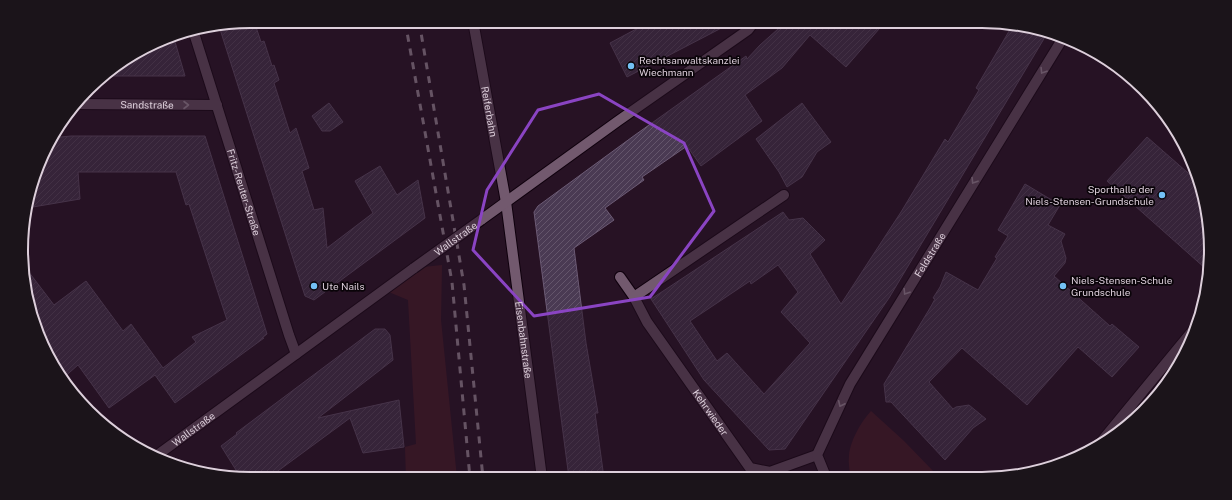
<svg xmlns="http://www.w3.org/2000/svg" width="1232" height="500" font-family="'Public Sans',sans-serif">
<defs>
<pattern id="building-hatch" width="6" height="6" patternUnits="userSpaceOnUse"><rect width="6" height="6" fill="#4a3a53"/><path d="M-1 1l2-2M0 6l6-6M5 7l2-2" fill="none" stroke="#64556b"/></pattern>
</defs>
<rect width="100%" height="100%" fill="#271224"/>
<g fill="#4b1d27">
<path d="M442,265l-1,55 16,158 -51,1 -1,-32 11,-3 -8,-144 -24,-10 30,-22z"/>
<path d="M871,411l33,30 30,31 1,5h-85c0,-7 -2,-14 -1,-21 1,-15 12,-34 22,-45z"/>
</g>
<g fill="url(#building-hatch)" stroke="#6c5b75" fill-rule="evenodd">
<path d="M250,21h4l7,21 3,-1 8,25 2,-1 5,15 -5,3 16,50 6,-5 13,40 -7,3 12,39 9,-2 4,40 46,-35 -18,-32 25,-15 17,29 21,-15 7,38 -111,82 -9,-4 -86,-270z"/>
<path d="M637,21h98l-108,56 -17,-34 30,-16z"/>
<path d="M787,21h99l-40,46 -36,-32 -28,33 -37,27 17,26 -61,45 -14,-20 -45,31 2,3 -39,28 9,12 -40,28 12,95 12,70h-3l9,65h-35l-35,-266 4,-6 97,-71 111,-79 1,3 13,-14z"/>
<path d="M1012,26l36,6 -159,266 -104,151 -16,1 -65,-70 -53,-81 132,-87 6,8 14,-2 22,22 -15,14 31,50 60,-92 44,-73 3,3 31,-52 -3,-2zM778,265l20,27 -17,20 29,31 -46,51 -37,-41 -10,8 -27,-40 60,-40 1,3z"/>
<path d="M173,35l12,41h-82l40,-24z"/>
<path d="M329,103l14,19 -13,9h-8l-10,-15z"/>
<path d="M802,103l29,39 -14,10 -15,25 -15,10 -8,-15 -23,-33z"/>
<path d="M71,136h134l62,198 -5,4h2l-89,65 -20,-28 -46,33 -31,-43 -16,14 -3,-2 -34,-82v-28l29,38 32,-24 37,50 8,-7 32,44 33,-26 -4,-5 35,-17 -38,-116 -3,1 -10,-33h-98l2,27 -53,9 24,-70z"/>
<path d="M1147,137l48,42 15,56 -4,34 -99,-88z"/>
<path d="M1025,184l35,21 -12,20 17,9 -4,7 5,17 -1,5 -11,13 56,50 2,-2 27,23 -27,30 -34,-30 -51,58 -65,-57 -33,34 24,27 3,-2 13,-2 17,14 -13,9 -28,32 -54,-58h-5l-2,-18 46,-76 5,-9 -2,-1 7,-11 6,-15 32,18 19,-32 -2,-1 13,-21 -10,-6z"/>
<path d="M375,329h10l5,6 3,25 -75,58 81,-18 5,47 -41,6 -13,-35 -83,61 -26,-1 -20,-32 16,-12 -1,-1z"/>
</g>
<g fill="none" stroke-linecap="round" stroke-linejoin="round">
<defs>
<g id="minor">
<path id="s1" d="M473,21l33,181 36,276"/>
<path id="s2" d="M193,30l96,305 7,19"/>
<path id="s3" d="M77,104l140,1"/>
<path d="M481,220l137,-99 130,-91 7,-9"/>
<path id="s4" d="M620,277l14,20 13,25 103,146 20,4 47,-17"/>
<path d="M634,297l150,-102"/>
<path d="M1101,442l98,-119"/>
<path id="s5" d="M156,456l258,-188"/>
<path id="s6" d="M826,477l-9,-22 33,-71 213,-346"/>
</g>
</defs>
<use href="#minor" stroke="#0f010d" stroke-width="12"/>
<use href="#minor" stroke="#72596e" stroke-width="10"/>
<g stroke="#b2a2b0" stroke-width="3" stroke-dasharray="7 7" stroke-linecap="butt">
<path d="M405,21l47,261 18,196"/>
<path d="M419,21l45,264 19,193"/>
</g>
<defs>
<g id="minor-bridge">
<path id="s7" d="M414,268l67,-48"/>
</g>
</defs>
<use href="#minor-bridge" stroke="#0f010d" stroke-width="12" stroke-linecap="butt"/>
<use href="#minor-bridge" stroke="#72596e" stroke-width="10"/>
</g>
<defs><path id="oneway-chevron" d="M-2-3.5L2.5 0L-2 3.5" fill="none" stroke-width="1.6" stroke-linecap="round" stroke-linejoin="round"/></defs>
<g stroke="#b8a6b5">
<use href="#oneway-chevron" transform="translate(1043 71) rotate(122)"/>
<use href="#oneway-chevron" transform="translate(186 105)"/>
<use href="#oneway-chevron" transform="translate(974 181) rotate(122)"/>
<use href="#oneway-chevron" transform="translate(906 292) rotate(122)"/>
<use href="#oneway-chevron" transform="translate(841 404) rotate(115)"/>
</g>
<path d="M0 0H1232V500H0ZM599,94l85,49 30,68 -64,86 -116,19 -61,-66 14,-60 51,-80z" fill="#271224" fill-opacity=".55" fill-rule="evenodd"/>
<path fill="none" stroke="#8a44c3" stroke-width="3" stroke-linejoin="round" d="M599,94l85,49 30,68 -64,86 -116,19 -61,-66 14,-60 51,-80z"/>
<g fill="#73c1f5" stroke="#0a0409" stroke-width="1.5">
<circle cx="631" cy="66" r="4"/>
<circle cx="1162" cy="195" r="4"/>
<circle cx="314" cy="286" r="4"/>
<circle cx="1063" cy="286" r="4"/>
</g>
<g text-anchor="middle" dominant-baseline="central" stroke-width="3.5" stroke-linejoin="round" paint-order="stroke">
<g font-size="10" fill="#ddcfdb" stroke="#0a0409" text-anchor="start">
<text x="639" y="60">Rechtsanwaltskanzlei<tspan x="639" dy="12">Wiechmann</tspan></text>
<text x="1154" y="189" text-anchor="end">Sporthalle der<tspan x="1154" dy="12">Niels-Stensen-Grundschule</tspan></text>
<text x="1071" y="280">Niels-Stensen-Schule<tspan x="1071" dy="12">Grundschule</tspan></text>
<text x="322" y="286">Ute Nails</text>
</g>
<g font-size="10" fill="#ddcfdb" stroke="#0a0409">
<text stroke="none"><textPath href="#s3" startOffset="70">Sandstraße</textPath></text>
<text stroke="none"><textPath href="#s1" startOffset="92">Reiferbahn</textPath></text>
<text stroke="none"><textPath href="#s2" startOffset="170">Fritz-Reuter-Straße</textPath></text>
<text stroke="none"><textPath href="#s7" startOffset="51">Wallstraße</textPath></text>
<text stroke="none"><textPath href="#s6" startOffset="254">Feldstraße</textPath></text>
<text stroke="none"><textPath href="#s1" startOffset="323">Eisenbahnstraße</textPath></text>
<text stroke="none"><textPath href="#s4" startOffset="163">Kehrwieder</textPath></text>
<text stroke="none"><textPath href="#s5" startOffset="46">Wallstraße</textPath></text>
</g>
</g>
<path d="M0 0H1232V500H0ZM250 28H982A222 222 0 0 1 1204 250V250A222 222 0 0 1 982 472H250A222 222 0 0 1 28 250V250A222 222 0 0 1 250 28Z" fill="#1b141a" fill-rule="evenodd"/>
<path fill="none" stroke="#ddcfdb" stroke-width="2" d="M250 28H982A222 222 0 0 1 1204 250V250A222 222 0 0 1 982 472H250A222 222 0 0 1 28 250V250A222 222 0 0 1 250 28Z"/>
</svg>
